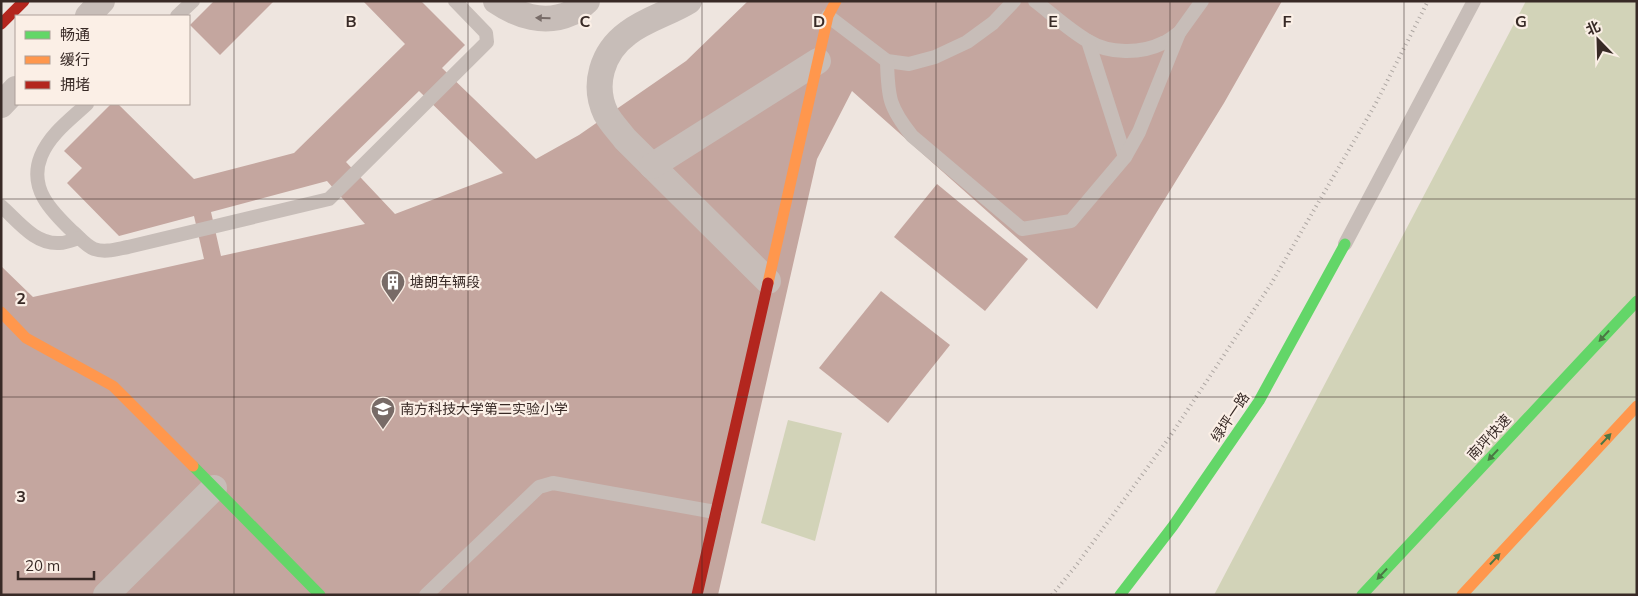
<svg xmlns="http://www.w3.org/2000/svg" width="1638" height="596" font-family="Mulish,'Noto Sans SC',sans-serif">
<rect width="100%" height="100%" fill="#eee5df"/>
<g fill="#d2d3b8">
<path d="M1526,1h111v594h-423z"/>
<path d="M788,420l54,13 -27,108 -54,-18z"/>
</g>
<g fill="#c4a69f" fill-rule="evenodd">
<path d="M214,1h60l-54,54 -30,-30z"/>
<path d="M363,1h58l44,44 -23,23 94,91 43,-24 107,-74 62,-60h534l-58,102 -127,206 -245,-218 -35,68 -99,436h-717v-329l32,31 171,-38 -10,-43 -75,20 -52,-53 15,-15 -18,-17 47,-47h7l76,75 100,-26 111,-109zM419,91l84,82 -108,41 -49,-52zM327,181l38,43 -144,32 -10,-44z"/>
<path d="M937,184l91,75 -43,52 -91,-74z"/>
<path d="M881,291l69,54 -62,78 -69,-55z"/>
</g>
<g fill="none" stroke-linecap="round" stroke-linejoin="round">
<g stroke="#c7bdb8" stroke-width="14">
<path d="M1035,1c17,13 34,29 53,40 21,13 53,13 75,2 6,-2 11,-7 16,-10"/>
<path d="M177,16l16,-15"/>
<path d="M828,16l59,45 22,3 26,-7 32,-15 26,-19 21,-22"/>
<path d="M1088,41l37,116"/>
<path d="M887,61c1,37 2,46 25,75l110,93 49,-8 54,-64 14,-25 40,-99 23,-32"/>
<path d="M87,104c-16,15 -37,30 -46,52 -13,32 10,55 32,76 6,5 13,14 21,17 11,4 23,0 34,-2l201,-48 158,-157 -1,-9 -31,-32"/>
<path d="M1,206c17,15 34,39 59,37 6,0 13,-3 19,-5"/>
<path d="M1345,244l129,-243"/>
<path d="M426,595l113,-108 14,-4 162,29"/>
</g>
<g stroke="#c7bdb8" stroke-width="26">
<path d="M496,1c22,15 49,24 75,12 6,-2 11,-8 16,-12"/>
<path d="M689,1c-19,12 -43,18 -61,32 -26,19 -36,52 -22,81 5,9 13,17 19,25l143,142"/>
<path d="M88,16l14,-15"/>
<path d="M1,105l15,-16"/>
<path d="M652,166l166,-105"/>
<path d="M106,595l108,-107"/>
</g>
<g stroke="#63d668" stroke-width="11">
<path d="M193,466l127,129"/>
<path d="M1120,595l53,-69 86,-125 86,-157"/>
<path d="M1362,595l275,-294"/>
</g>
<g stroke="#ff974d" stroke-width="11">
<path d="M768,283l60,-267 8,-15"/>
<path d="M1,312l25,26 87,48 80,80"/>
<path d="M1462,595l175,-189"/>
</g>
<g stroke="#b3261e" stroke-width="11">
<path d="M1,24l23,-23"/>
<path d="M697,595l71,-312"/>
</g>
<path stroke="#aea7a3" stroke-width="4" stroke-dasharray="1 4" stroke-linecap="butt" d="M1052,595l23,-28 94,-129 102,-154 104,-179 53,-104"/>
</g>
<defs><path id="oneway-solid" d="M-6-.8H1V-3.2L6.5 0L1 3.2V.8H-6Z" transform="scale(1.25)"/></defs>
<use fill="#786c68" href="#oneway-solid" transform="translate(543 18) rotate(-178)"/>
<g fill="#4b7744">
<use href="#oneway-solid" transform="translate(1604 336) rotate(133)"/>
<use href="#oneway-solid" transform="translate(1606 439) rotate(-47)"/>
<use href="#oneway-solid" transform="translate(1493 455) rotate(133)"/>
<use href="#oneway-solid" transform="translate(1495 559) rotate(-47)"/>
<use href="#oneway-solid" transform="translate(1382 574) rotate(133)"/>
</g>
<path fill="none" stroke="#382a26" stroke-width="1" stroke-opacity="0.55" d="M234,1v594M468,1v594M702,1v594M936,1v594M1170,1v594M1404,1v594M1,199h1636M1,397h1636"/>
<defs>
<symbol id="building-pin" viewBox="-11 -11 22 30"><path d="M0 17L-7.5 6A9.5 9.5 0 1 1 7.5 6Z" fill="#786b67" stroke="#fbefe6"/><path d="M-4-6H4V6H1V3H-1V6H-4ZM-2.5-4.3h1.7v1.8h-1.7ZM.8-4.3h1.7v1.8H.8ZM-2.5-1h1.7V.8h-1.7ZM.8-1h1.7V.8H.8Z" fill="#fff"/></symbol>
<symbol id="school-pin" viewBox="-11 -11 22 30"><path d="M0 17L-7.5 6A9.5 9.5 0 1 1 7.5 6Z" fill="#786b67" stroke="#fbefe6"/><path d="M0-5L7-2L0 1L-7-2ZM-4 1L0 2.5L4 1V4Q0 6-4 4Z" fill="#fff"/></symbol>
</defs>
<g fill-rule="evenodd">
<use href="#building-pin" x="379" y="268" width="28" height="38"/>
<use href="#school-pin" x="369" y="395" width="28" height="38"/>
</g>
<g text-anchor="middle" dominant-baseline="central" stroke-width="4.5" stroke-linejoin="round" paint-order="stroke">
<g font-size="14" fill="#382a26" stroke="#fbefe6" text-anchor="start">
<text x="410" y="282">塘朗车辆段</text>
<text x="400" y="409">南方科技大学第二实验小学</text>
</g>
<g font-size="14" fill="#382a26" stroke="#fbefe6">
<text transform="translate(1230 417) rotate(-56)">绿坪一路</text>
<text transform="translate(1489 437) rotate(-47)">南坪快速</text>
</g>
</g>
<g font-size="16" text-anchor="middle" font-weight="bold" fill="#382a26" stroke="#fbefe6" stroke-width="4.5" stroke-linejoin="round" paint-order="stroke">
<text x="351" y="27">B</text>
<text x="585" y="27">C</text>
<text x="819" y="27">D</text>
<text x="1053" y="27">E</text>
<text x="1287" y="27">F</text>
<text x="1521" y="27">G</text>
<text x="21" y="304">2</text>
<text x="21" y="502">3</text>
</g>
<rect width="1638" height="596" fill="none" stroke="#382a26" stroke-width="5"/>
<rect x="15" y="15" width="175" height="90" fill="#fbefe6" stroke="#ada099"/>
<rect x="25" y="31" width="25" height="8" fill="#63d668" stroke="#ada099"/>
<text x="60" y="40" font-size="15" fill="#382a26">畅通</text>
<rect x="25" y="56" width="25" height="8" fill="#ff974d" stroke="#ada099"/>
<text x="60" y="65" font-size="15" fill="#382a26">缓行</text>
<rect x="25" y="81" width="25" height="8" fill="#b3261e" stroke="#ada099"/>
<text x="60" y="90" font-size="15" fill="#382a26">拥堵</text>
<g transform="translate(1598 40) rotate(337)" stroke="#fbefe6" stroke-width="4" paint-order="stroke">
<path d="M0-4L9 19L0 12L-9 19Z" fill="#382a26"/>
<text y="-8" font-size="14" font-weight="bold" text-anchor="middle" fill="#382a26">北</text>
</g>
<path d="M18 571v8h76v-8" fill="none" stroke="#382a26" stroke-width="2.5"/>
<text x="25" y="571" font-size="15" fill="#382a26" stroke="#fbefe6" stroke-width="4" paint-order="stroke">20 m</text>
</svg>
